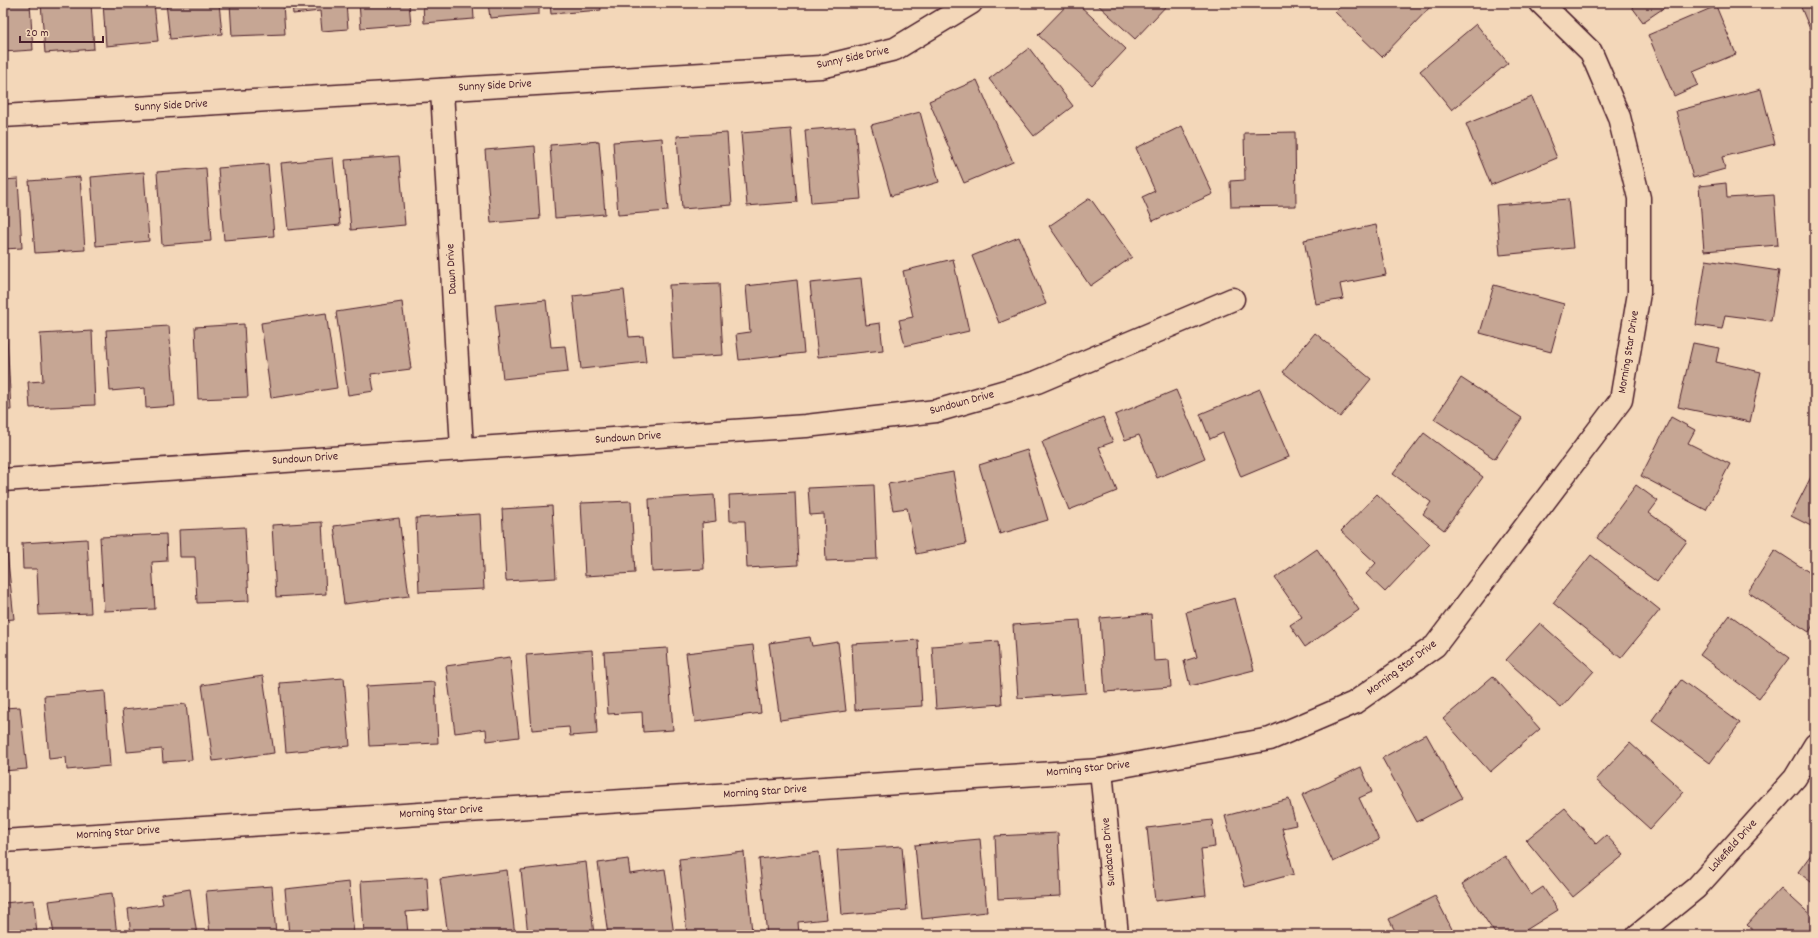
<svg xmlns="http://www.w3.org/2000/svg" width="1818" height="938" font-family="Dekko,sans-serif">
<rect width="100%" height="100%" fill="#f3d7b9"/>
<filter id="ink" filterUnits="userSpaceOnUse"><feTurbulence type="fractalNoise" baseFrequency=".025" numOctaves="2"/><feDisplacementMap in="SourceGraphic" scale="8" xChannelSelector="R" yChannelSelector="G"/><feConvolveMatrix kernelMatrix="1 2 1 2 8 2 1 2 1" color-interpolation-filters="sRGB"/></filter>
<g filter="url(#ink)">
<g fill="#c6a694" stroke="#4a1f2b">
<path d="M3,3h27l3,47 -30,2z"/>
<path d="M41,3h50l3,46 -49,4z"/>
<path d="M103,3h51l4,38 -52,5z"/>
<path d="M166,3h53l3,31 -52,5z"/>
<path d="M230,3h53l2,31 -53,2z"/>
<path d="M292,3h54l2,26 -26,2 -2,-20 -27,3z"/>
<path d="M359,3h50l2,21 -50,4z"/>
<path d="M423,3h50l1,16 -50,4z"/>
<path d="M488,3h51v11l-49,4z"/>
<path d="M550,3h50l1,7 -50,4z"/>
<path d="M612,3h50l1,1 -50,4z"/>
<path d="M1069,3h8l49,46 -34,36 -54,-50z"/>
<path d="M1096,3h73l-34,36z"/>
<path d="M1344,3h90l-52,54 -47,-45z"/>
<path d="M1629,3h42l-28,19z"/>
<path d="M1805,3h10v38l-15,-36z"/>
<path d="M1716,6l20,48 -43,18 5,13 -24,11 -26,-61z"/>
<path d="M1476,24l32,39 -56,47 -32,-39z"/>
<path d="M1029,48l44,58 -39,30 -45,-57z"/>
<path d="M977,80l36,82 -49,21 -35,-82z"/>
<path d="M1761,89l14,55 -53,13 3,12 -32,9 -17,-67z"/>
<path d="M1532,97l25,61 -66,27 -25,-61z"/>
<path d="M920,112l19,70 -48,14 -20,-71z"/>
<path d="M855,126l6,73 -50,4 -6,-73z"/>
<path d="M1182,126l31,68 -60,27 -11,-24 13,-6 -19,-43z"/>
<path d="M791,129l6,73 -50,4 -6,-73z"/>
<path d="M1295,132l1,74 -65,1 -1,-26 15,-1 -1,-47z"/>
<path d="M727,133l5,72 -50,4 -5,-73z"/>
<path d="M662,138l6,73 -50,4 -5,-73z"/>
<path d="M599,141l6,73 -50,4 -5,-73z"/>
<path d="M535,146l5,73 -49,4 -6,-73z"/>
<path d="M399,156l6,69 -54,5 -6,-70z"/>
<path d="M333,158l7,67 -52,5 -7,-67z"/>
<path d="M268,164l6,72 -50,4 -6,-72z"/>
<path d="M206,168l5,73 -49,4 -5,-73z"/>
<path d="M144,172l5,69 -53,5 -5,-69z"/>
<path d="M80,177l5,73 -50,3 -6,-72z"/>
<path d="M18,179l4,69 -19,1v-69z"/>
<path d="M1726,183l1,15 47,-3 4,50 -74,6 -5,-65z"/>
<path d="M1090,198l42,59 -42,29 -41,-60z"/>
<path d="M1568,199l5,49 -73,7 -4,-50z"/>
<path d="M1376,225l10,50 -46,9 3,15 -27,5 -12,-64z"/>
<path d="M1019,237l27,67 -47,19 -27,-67z"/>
<path d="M953,259l16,72 -64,15 -6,-26 14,-3 -10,-46z"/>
<path d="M1706,260l73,11 -8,50 -46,-6 -3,14 -26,-4z"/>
<path d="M861,278l5,47 14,-2 3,27 -65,7 -8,-74z"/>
<path d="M797,280l7,73 -65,7 -3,-26 14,-2 -4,-46z"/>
<path d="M719,283l4,72 -50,3 -4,-73z"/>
<path d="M1494,285l70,19 -13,48 -71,-19z"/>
<path d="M624,290l5,47 14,-1 3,26 -65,7 -8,-73z"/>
<path d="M546,300l5,47 14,-1 3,26 -65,7 -8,-74z"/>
<path d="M402,302l9,67 -40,5 3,17 -26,4 -12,-83z"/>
<path d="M326,313l11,75 -66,10 -10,-75z"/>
<path d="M244,324l4,73 -50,2 -3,-72z"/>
<path d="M169,326l6,80 -29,2 -1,-20 -35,3 -4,-61z"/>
<path d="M92,331l3,74 -65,3 -2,-26 15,-1 -3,-47z"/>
<path d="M1315,333l56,46 -31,38 -57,-45z"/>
<path d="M7,337l4,73h-8v-72z"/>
<path d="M1693,343l26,5 -3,14 45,10 -11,50 -72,-15z"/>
<path d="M1461,378l61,40 -27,41 -61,-40z"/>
<path d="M1260,389l29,68 -48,20 -18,-44 -13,6 -10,-25z"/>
<path d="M1176,390l29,68 -48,20 -18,-43 -14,5 -10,-25z"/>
<path d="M1103,417l10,25 -14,5 18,44 -48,19 -27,-68z"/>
<path d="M1671,417l24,13 -7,13 42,21 -24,46 -65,-34z"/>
<path d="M1424,433l59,44 -39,53 -21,-16 8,-12 -38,-28z"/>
<path d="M1027,450l21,70 -48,14 -21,-69z"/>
<path d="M1814,471h1v57l-24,-12z"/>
<path d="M953,472l13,72 -50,10 -9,-46 -14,2 -5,-26z"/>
<path d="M874,485l3,74 -51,2 -2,-47 -14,1 -2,-27z"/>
<path d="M1636,485l22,16 -9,12 38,28 -30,41 -60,-44z"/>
<path d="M795,492l3,73 -51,3 -2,-47h-15l-1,-26z"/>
<path d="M1377,494l53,50 -45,48 -19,-18 10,-11 -35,-32z"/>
<path d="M714,495l2,26 -14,2 2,46 -52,3 -3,-73z"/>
<path d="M631,501l4,72 -50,3 -4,-73z"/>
<path d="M552,506l4,72 -50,3 -4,-72z"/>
<path d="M480,514l4,75 -65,3 -3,-74z"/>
<path d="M399,518l10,78 -65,8 -10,-78z"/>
<path d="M322,522l4,72 -50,3 -4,-72z"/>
<path d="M245,527l4,74 -52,2 -2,-46h-15l-1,-27z"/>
<path d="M166,534l1,27 -15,1 3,47 -51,2 -4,-74z"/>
<path d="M87,539l4,74 -52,2 -2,-46h-14l-1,-26z"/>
<path d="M6,542l8,77 -11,1v-77z"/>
<path d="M1317,549l42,61 -54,37 -15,-22 12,-8 -27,-39z"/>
<path d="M1775,550l40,26v46l-6,10 -61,-40z"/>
<path d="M1591,555l69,55 -39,48 -68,-55z"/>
<path d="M1235,598l19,72 -64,16 -6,-25 13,-4 -11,-45z"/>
<path d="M1151,614l3,47 15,-1 2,27 -66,5 -5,-74z"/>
<path d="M1730,615l59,43 -30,40 -59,-43z"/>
<path d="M1080,620l6,73 -68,5 -5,-73z"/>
<path d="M1540,623l54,48 -33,37 -55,-48z"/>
<path d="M810,637l2,9 26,-4 8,69 -66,9 -11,-77z"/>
<path d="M918,640l4,66 -67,4 -3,-66z"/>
<path d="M998,641l4,63 -66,5 -4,-63z"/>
<path d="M753,645l8,68 -66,9 -9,-69z"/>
<path d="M667,648l6,82 -30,2 -1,-20 -34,2 -4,-62z"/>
<path d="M592,650l5,84 -27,2 -1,-9 -37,3 -6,-75z"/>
<path d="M510,657l9,80 -32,4 -1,-12 -31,4 -9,-67z"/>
<path d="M263,676l11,77 -61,8 -11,-76z"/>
<path d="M1493,676l47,53 -50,43 -47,-53z"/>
<path d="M344,678l6,68 -64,6 -6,-69z"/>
<path d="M1681,680l59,43 -30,40 -58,-43z"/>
<path d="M435,682l3,61 -69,3 -3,-60z"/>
<path d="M105,691l5,75 -43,4 -1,-13 -17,2 -5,-63z"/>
<path d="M186,704l6,56 -29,2 -1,-13 -35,3 -5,-42z"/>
<path d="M20,707l7,62 -24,2v-63z"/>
<path d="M1426,734l36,64 -45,24 -35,-64z"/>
<path d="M1630,743l54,49 -34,37 -54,-49z"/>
<path d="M1361,767l11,25 -13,6 20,42 -46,22 -31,-67z"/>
<path d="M1289,799l7,26 -14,3 12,46 -49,13 -20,-71z"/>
<path d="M1565,808l31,36 10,-9 18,20 -51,42 -47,-57z"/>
<path d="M1212,820l3,27 -14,2 5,46 -51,6 -8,-73z"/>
<path d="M1058,833l3,63 -63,3 -3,-63z"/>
<path d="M980,839l7,73 -65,7 -7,-74z"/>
<path d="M902,846l5,64 -65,5 -5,-65z"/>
<path d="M1815,849v36l-17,-13z"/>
<path d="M744,852l8,80 -26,3h-39l-8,-76z"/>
<path d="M819,852l8,67 -29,3 1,13h-32l-8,-76z"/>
<path d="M1505,856l26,39 12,-8 15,23 -40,25h-22l-34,-51z"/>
<path d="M628,859l2,15 35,-5 9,66h-66l-10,-72z"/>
<path d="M586,862l8,73h-66l-7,-65z"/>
<path d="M507,870l8,65h-67l-8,-56z"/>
<path d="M427,877l2,33 -23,2 2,22 -44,1 -3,-54z"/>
<path d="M349,882l5,53h-65l-4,-46z"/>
<path d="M272,886l4,49h-66l-4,-44z"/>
<path d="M1781,888l34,31v16h-57l-11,-10z"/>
<path d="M190,889l7,46h-66l-3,-26 35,-5 -2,-10z"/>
<path d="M112,893l5,42h-63l-5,-34z"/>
<path d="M1435,896l20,39h-58l-8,-16z"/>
<path d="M34,900l3,35h-34v-16l2,-1 -1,-15z"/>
<path d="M1360,930l2,5h-15z"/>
<path d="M1470,931l1,4h-8z"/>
</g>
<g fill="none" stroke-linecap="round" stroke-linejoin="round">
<defs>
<g id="minor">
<path d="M442,90l20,359"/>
<path d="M3,116l818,-49 74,-18 76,-46"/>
<path d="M3,480l803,-54 130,-15 101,-29 196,-83"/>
<path d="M1101,770l16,165"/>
<path d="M3,841l1098,-71 169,-31 84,-36 81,-57 186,-246 18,-107v-95l-20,-81 -28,-65 -50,-49"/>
<path d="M1638,935l58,-47 99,-110 20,-33"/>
</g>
</defs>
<use href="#minor" stroke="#4a1f2b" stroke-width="25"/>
<use href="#minor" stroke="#f3d7b9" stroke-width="22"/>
</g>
</g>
<g text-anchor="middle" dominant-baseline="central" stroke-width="4" stroke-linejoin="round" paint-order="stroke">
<g font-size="12" fill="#4a1f2b" stroke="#f3d7b9">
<text transform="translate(853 58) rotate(-12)">Sunny Side Drive</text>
<text transform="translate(495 86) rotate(-3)">Sunny Side Drive</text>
<text transform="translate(171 106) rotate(-3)">Sunny Side Drive</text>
<text transform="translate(452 269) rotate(-93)">Dawn Drive</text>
<text transform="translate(1629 352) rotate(-81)">Morning Star Drive</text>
<text transform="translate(962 403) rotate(-15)">Sundown Drive</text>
<text transform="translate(628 438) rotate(-4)">Sundown Drive</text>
<text transform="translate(305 459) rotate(-4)">Sundown Drive</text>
<text transform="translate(1402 668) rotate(-37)">Morning Star Drive</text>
<text transform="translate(1088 769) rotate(-6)">Morning Star Drive</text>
<text transform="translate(765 792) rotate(-4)">Morning Star Drive</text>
<text transform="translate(441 812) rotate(-4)">Morning Star Drive</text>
<text transform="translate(118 833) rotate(-4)">Morning Star Drive</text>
<text transform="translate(1733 846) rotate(-48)">Lakefield Drive</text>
<text transform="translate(1109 852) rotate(-95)">Sundance Drive</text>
</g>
</g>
<rect width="1818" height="938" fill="none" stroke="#f3d7b9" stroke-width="16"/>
<rect x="8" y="8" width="1802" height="922" fill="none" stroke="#4a1f2b" stroke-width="1.5" filter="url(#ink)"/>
<path d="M20 36v6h83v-6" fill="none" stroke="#4a1f2b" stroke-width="2"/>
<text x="26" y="36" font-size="12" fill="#4a1f2b" stroke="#f3d7b9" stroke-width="3" paint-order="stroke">20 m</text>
</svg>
